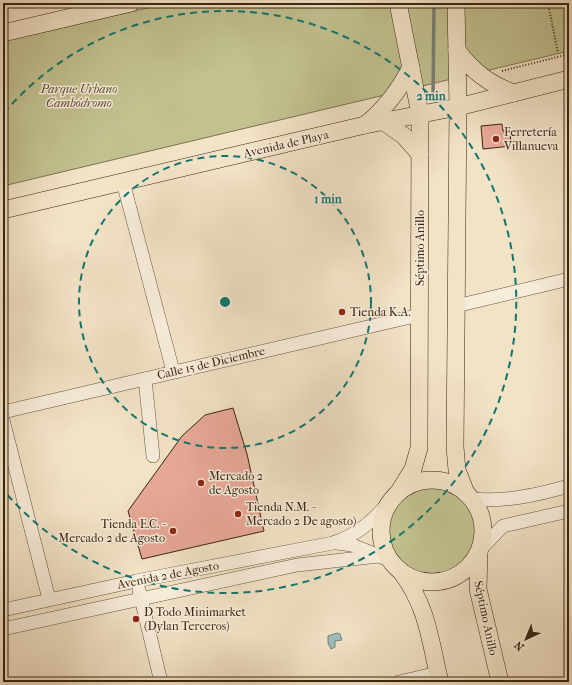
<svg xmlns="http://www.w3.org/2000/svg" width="572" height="685" font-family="'IM FELL French Canon',serif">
<rect width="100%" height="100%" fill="#f2e2c6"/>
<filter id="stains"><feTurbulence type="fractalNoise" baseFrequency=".005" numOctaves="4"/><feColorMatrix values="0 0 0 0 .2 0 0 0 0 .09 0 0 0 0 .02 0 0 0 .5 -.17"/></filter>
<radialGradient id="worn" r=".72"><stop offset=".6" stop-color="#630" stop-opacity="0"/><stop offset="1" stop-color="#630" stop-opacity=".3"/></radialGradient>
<g fill="#c2c190" stroke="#7d7350">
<path d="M169,3h400v48l-566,135v-145z"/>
<circle cx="433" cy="531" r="46"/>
</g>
<path fill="#9dbcbc" stroke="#758078" d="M337,633l3,1 2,6 -7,1v6l-4,2 -3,-6v-7z"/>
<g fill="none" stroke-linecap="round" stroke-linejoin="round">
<path stroke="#758078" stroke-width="3.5" d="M433,99l1,-96"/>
</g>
<g fill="#e9a999" stroke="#382511">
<path d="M502,124l1,7h7l1,15 -28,3 -2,-23z"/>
<path d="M233,408l14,46 17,77 -122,28 -14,-48 54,-75 23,-21z"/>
</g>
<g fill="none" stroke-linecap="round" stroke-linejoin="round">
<defs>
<g id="minor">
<path d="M123,182l50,189"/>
<path d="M456,306l113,-27"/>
<path d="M145,379l8,77"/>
<path d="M3,412l416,-97"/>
<path d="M3,420l46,179"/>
<path d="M472,499c34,3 65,-4 97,-13"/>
<path d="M337,543l15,2 37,15"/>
<path d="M480,550l23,-24 66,-15"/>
<path d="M139,590l22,92"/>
<path d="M3,610l133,-29 197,-38c24,-8 40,-22 57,-42"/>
<path d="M3,629l294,-64 82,-9"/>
<path d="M399,682l39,-9"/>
</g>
<g id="major">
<path d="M398,3l22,111 -1,334 -6,21 -13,21"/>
<path d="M456,3l2,104 -3,340 2,23 9,23"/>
<path d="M3,33l128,-30"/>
<path d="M457,50c15,21 32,34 57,43"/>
<path d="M384,122l20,14 16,18"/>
<path d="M365,125c20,-16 34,-34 46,-58"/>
<path d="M3,210l362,-85 93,-18 111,-28"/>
<circle cx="432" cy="531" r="51"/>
<path d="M479,553l-1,36 22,93"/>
<path d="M402,573c26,35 28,68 38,109"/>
</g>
</defs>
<use href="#minor" stroke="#66543e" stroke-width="14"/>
<use href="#major" stroke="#382511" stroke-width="18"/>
<g stroke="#382511" stroke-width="2" stroke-dasharray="1 2" stroke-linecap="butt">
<path d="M548,3l10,50"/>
<path d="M502,71l67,-17"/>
</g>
<use href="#minor" stroke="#f7ecda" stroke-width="13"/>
<use href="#major" stroke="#f2e2c6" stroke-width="17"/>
</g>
<g fill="none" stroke="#0f766e" stroke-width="2" stroke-dasharray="7 5">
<circle cx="225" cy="302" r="146"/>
<path d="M4 113A291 291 0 1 1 4 491"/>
</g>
<g fill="#8f2418" stroke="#f7ecda" stroke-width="1.5">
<circle cx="496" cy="139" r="4"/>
<circle cx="342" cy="312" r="4"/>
<circle cx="201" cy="483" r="4"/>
<circle cx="238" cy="514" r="4"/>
<circle cx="173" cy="531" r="4"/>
<circle cx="136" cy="619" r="4"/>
</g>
<g text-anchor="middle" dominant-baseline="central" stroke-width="3" stroke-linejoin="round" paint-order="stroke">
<g font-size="12" font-style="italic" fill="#5a4c31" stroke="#f7ecda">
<text x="79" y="89">Parque Urbano<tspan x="79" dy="14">Cambódromo</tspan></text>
</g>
<g font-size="12" fill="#382511" stroke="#f7ecda" text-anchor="start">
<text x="504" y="132">Ferretería<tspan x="504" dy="14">Villanueva</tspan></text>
<text x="350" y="312">Tienda K.A.</text>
<text x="209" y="476">Mercado 2<tspan x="209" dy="14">de Agosto</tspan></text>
<text x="246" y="507">Tienda N.M. -<tspan x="246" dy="14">Mercado 2 De agosto)</tspan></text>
<text x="165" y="524" text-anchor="end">Tienda E.C. -<tspan x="165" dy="14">Mercado 2 de Agosto</tspan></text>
<text x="144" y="612">D Todo Minimarket<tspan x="144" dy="14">(Dylan Terceros)</tspan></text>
</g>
<g font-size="12" fill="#382511" stroke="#f7ecda">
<text transform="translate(286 144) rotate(-13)">Avenida de Playa</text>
<text transform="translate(420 248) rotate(-90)">Séptimo Anillo</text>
<text transform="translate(211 363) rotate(-13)">Calle 15 de Diciembre</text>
<text transform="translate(168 575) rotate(-11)">Avenida 2 de Agosto</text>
<text transform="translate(486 618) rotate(78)">Séptimo Anillo</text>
</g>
</g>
<circle cx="225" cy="302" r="6" fill="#0f766e" stroke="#f7ecda" stroke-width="2"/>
<g font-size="12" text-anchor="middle" font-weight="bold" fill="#0f766e" stroke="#f7ecda" stroke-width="3" stroke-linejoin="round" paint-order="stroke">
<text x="431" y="100">2 min</text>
<text x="328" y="203">1 min</text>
</g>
<rect width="572" height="685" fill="none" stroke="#f2e2c6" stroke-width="16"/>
<rect x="4" y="4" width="564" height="677" fill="none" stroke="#382511" stroke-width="2"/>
<rect x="8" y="8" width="556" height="669" fill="none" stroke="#382511"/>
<g transform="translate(526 639) rotate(224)" stroke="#f7ecda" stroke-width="3" paint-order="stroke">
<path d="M0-3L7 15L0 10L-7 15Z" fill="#382511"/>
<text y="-6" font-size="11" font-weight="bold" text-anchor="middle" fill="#382511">N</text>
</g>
<rect width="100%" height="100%" filter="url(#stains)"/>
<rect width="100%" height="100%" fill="url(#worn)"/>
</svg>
